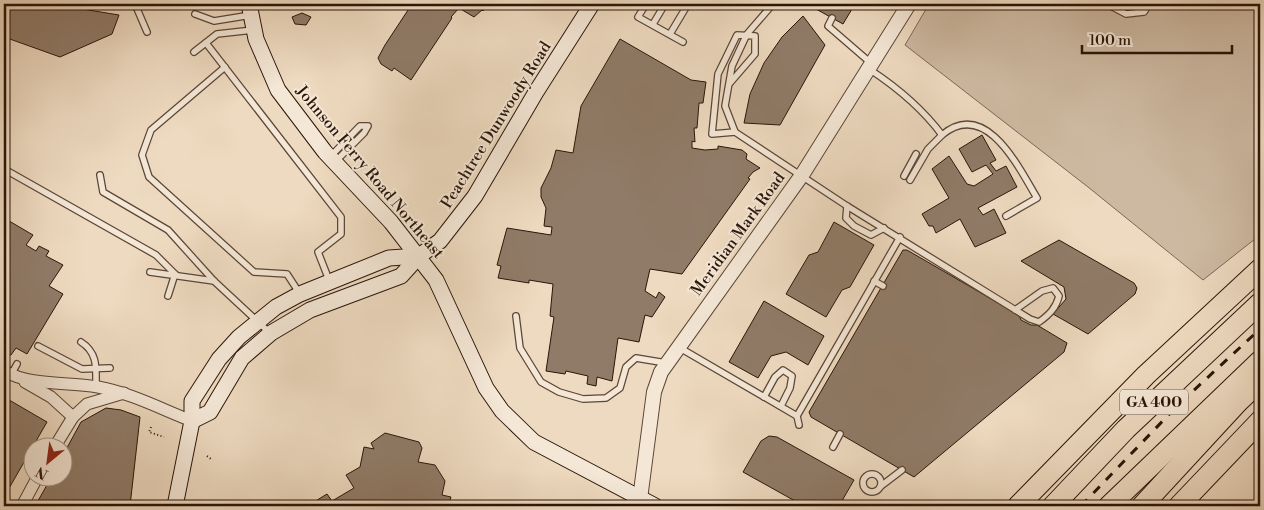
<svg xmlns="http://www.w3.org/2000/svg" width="1264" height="510" font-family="'Libre Bodoni',serif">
<rect width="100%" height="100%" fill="#eedac0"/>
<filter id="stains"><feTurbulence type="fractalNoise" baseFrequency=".004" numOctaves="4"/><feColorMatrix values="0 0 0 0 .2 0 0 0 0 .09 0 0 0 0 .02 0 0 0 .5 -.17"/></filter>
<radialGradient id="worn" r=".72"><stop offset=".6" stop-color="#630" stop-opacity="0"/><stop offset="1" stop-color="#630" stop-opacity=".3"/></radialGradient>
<path fill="#cdb9a1" stroke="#7c6755" d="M929,4h331v231l-57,45 -115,-93 -183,-142z"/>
<g fill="#907b68" stroke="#2a1509">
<path d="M6,4h46l67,11 -7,19 -52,23 -53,-19 -3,-7v-15l6,-3z"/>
<path d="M412,4h76l-5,7 -1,-1 -8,7 -15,-9 -8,9 1,1 -41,62 -17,-12 -2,3 -11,-7 -3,-6 7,-13z"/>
<path d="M807,4h48l-12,20z"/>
<path d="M302,13l9,4 -5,8 -11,-1 -3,-7z"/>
<path d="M803,16l22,29 -45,80 -36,-2 6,-29 14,-31 18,-26z"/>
<path d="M620,39l71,41 15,2 -3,21h-4l-2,25h-3l1,14 -3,-1v7l13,2 13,-1v-3l24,4 5,4 -1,5 14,9 -7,4 -5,6 2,1 -68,95 -32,-5 -5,22 11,7 3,-6 6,5 -13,20 -7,-2 -6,27 -21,-4 -6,43 -15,-4 -1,9 -9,-2 1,-8 -22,-5 -1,3 -19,-3 8,-54 -4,-1 3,-32 -24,-4v3l-31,-5 3,-12 -4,-1 10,-37 44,7 1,-8 -8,-1 2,-18 -5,-11v-9l10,-20 5,-18 17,3 8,-47z"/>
<path d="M982,135l14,25 -6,3 6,8 10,-5 11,21 -39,21 5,7 11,-6 12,24 -31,14 -15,-28 -24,14 -3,-7h-4l-7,-12 27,-16 -17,-29 17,-13 18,28 7,2 19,-12 -7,-9 -14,7 -13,-23z"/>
<path d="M4,218l29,17 -7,10 10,6 3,-5 10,5 -3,5 17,9 -14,21 14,8 -36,60 -11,-6 -5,7 -7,-2z"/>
<path d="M834,222l40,23 -24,42 -8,3 -16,27 -40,-23 23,-39 9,-3z"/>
<path d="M1059,240l75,43 3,5 -2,6 -47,40 -35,-20 13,-15 -2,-12 -43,-26z"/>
<path d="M903,250h4l112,65 2,5 10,5h6l30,18 -3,9 -150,125 -103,-60 -2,-5z"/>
<path d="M764,301l60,35 -16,29 -22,-13 -15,4 -13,22 -29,-16z"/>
<path d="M4,397l43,25 -43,75z"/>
<path d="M106,408l15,2 19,7 -10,89h-95l16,-28h11v-21l19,-35z"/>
<path d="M385,433l34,9 3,6 -4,14 17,3 10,16 -3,14 9,2 -3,9h-131l-3,-4 13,-8 5,7 22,-13 -8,-13 14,-8 4,-20 10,2 -3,-6z"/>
<path d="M769,436l8,1 77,43 -15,26h-35l-61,-34 18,-31z"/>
</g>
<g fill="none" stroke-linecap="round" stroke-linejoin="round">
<defs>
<g id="service">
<path d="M135,4l12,28"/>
<path d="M646,4l-8,13 45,25"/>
<path d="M773,4l-26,30 -15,32 -7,40 10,26 112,74 183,113 9,3c10,-7 17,-14 20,-26l-6,-8 -11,3 -27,19"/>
<path d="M1107,4l19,10 18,-2 5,-8"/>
<path d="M195,14l19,7 37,-6"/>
<path d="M832,18l-4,8 44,38"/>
<path d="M653,24l12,-20"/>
<path d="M670,34l18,-30"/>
<path d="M206,43l135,174v17l-23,18 11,28"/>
<path d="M194,52l23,-18 36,-4"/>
<path d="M225,67l-74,63 -9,25 7,22 105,95 33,2 13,20"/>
<path d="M869,69c29,19 53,39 73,66 44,-37 77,33 95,63l-31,18"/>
<path d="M730,83l25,-29v-18l-18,-1 -19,39 -6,60 23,-2"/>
<path d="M330,157l30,-31h8l-4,7 -29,29"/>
<path d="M4,169l152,86 19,19"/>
<path d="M100,175l3,17 65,38 46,51 56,52"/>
<path d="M904,176l12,-22"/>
<path d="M910,180l18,-31 14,-14"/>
<path d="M847,206l-1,12 8,8 17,9 13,-7"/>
<path d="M150,272l64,9"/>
<path d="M874,281l9,5"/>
<path d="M168,296l7,-22"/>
<path d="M516,316l4,32 21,34 18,10 24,7 23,-1 14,-10 6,-21 10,-9 30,5"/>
<path d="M81,342c17,11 15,26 15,44"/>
<path d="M38,346l44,23 28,-1"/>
<path d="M680,348l117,68 2,9"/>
<path d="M11,375l6,-11"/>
<path d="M764,397l11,-20 8,-7 9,6 -2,12 -9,18"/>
<path d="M797,416l103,-179"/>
<path d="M833,447l7,-13"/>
<circle cx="872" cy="483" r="9"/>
<path d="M881,486l21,-16"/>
</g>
<g id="minor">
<path d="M4,371c29,16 63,10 94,16 33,6 63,22 94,34"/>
<path d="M25,382l26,15 22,20"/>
<path d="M54,448l19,-31 14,-13 37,-11"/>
<path d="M22,506l15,-28"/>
</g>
<path id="tertiary" d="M640,499l14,-107 7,-20 141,-197 107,-171"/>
<g id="secondary">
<path d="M249,4l7,35 22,51 47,62 66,70 45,58 50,108 16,23 32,31 121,64"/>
<path d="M192,421l18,-9 32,-54 29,-25 39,-23 91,-34 18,-20 21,-15 35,-45 61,-104 56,-88"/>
<path d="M175,506l17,-85v-20l27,-42 20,-22 37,-30 24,-13 89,-36 30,-2"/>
</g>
<g id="motorway">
<path d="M1018,506l128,-131 114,-106"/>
<path d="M1053,506l73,-77 134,-126"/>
<path d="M1109,506l151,-145"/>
<path d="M1142,506l96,-104 22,-21"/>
<path d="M1179,506l81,-85"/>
</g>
</defs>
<use href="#service" stroke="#5b4637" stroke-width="8"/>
<use href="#minor" stroke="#5b4637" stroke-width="13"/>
<use href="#tertiary" stroke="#5b4637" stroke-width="16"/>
<use href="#secondary" stroke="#2a1509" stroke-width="17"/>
<use href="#motorway" stroke="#2a1509" stroke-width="22"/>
<g stroke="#2a1509" stroke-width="2" stroke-dasharray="1 2.5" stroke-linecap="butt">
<path d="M151,427l-2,5 15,5"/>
<path d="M207,456l4,3"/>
</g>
<use href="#service" stroke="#f4e7d6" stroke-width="5.5"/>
<use href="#minor" stroke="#f4e7d6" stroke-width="11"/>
<use href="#tertiary" stroke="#f4e7d6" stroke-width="14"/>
<use href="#secondary" stroke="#f4e7d6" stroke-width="15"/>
<use href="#motorway" stroke="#eedac0" stroke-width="20"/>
<path stroke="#2a1509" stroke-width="3" stroke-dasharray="9 9" stroke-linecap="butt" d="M1081,506l98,-102 81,-75"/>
</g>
<g text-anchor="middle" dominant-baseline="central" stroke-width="4" stroke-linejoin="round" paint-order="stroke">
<rect fill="#f4e7d6" stroke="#675446" stroke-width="1" x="1120" y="389.5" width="68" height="25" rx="4"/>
<g font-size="15" font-weight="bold" fill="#2a1509">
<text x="1154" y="402">GA 400</text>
</g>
<g font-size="16" fill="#2a1509" stroke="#f4e7d6">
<text transform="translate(496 125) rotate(-58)">Peachtree Dunwoody Road</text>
<text transform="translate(370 172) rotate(50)">Johnson Ferry Road Northeast</text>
<text transform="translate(738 234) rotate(-54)">Meridian Mark Road</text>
</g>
</g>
<rect width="1264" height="510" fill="none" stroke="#eedac0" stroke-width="20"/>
<rect x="5" y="5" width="1254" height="500" fill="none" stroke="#2a1509" stroke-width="2.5"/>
<rect x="10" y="10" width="1244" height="490" fill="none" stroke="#2a1509"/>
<g transform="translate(48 462) rotate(209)"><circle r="24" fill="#f4e7d6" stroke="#a39384"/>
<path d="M0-4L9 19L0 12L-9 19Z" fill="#8f2418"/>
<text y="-8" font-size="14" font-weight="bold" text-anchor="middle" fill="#2a1509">N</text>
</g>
<path d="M1082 45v8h150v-8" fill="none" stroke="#2a1509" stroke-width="2.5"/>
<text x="1089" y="45" font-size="15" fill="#2a1509" stroke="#f4e7d6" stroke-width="4" paint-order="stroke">100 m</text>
<rect width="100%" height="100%" filter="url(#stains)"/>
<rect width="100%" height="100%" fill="url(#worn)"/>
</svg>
